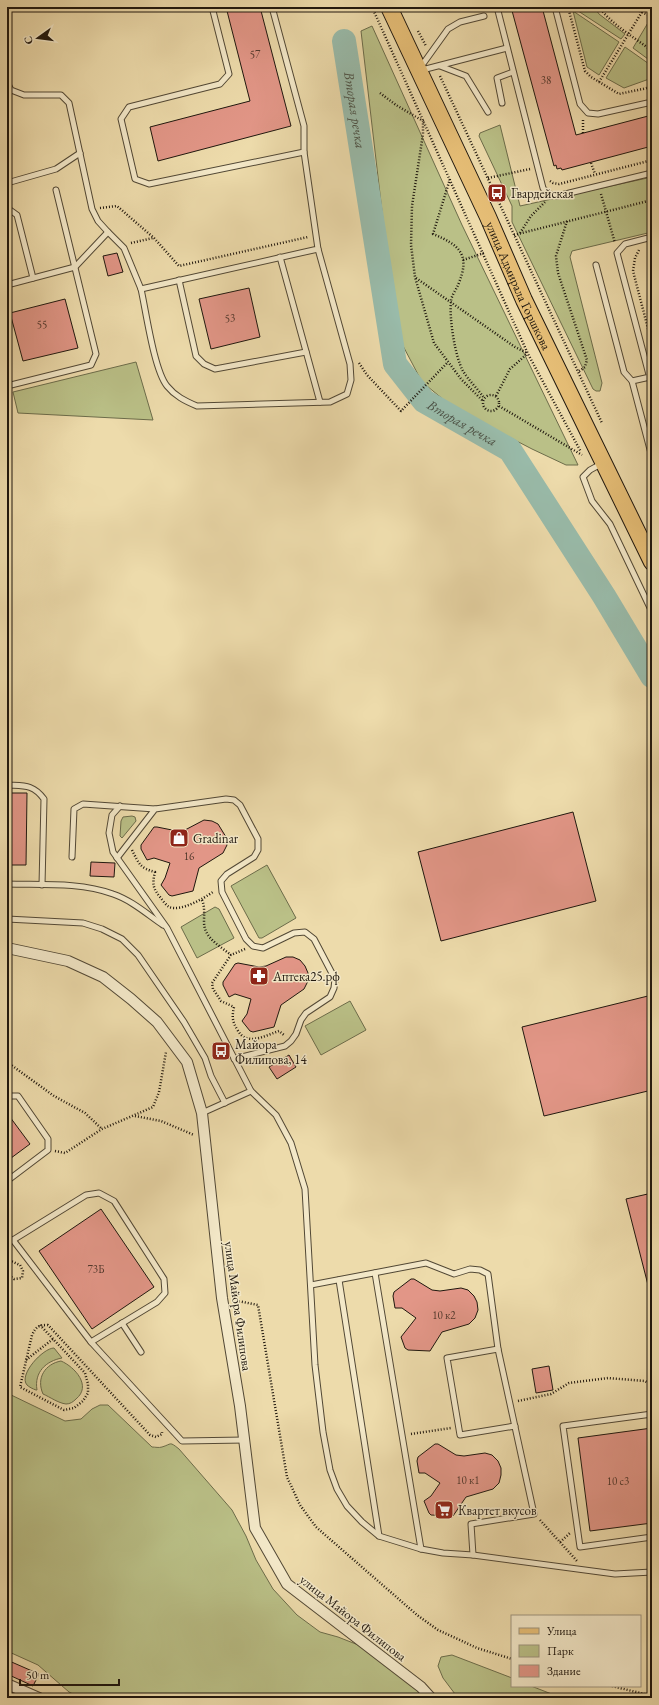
<svg xmlns="http://www.w3.org/2000/svg" width="659" height="1705" font-family="'EB Garamond',serif">
<rect width="100%" height="100%" fill="#eddbab"/>
<filter id="stains"><feTurbulence type="fractalNoise" baseFrequency=".005" numOctaves="4"/><feColorMatrix values="0 0 0 0 .2 0 0 0 0 .09 0 0 0 0 .02 0 0 0 .5 -.17"/></filter>
<radialGradient id="worn" r=".72"><stop offset=".6" stop-color="#630" stop-opacity="0"/><stop offset="1" stop-color="#630" stop-opacity=".3"/></radialGradient>
<g fill="#bac087" stroke="#6c6c4a">
<path d="M572,7h22l5,7 26,20 -4,5z"/>
<path d="M573,11l46,31 -20,33 -12,-8z"/>
<path d="M652,16v46l-19,-14z"/>
<path d="M372,26l90,199 116,240h-12l-34,-16 -52,-27 -36,-22 -22,-18 -20,-38 -8,-30 -33,-283z"/>
<path d="M625,47l27,19v12l-28,10 -18,-10z"/>
<path d="M500,125l20,81 132,-29v55l-80,19 -2,6 32,126 -2,8h-4l-3,-2 -81,-167v-16l-33,-70 1,-3z"/>
<path d="M136,362l17,58 -135,-7 -5,-21z"/>
<path d="M132,816l3,1 1,4 -14,17 -2,-2 1,-15 2,-4z"/>
<path d="M267,865l29,53 -34,20h-3l-28,-52z"/>
<path d="M215,907l4,2 15,29 -37,20 -16,-31z"/>
<path d="M350,1001l16,29 -45,25 -16,-29z"/>
<path d="M54,1348l8,10c-16,3 -28,14 -25,32h-1c-3,-1 -7,-3 -9,-5 -9,-10 16,-37 27,-37z"/>
<path d="M61,1361c14,6 31,25 15,38 -3,3 -6,5 -10,5 -8,-1 -16,-7 -23,-10 -7,-16 2,-30 18,-33z"/>
<path d="M7,1393l58,28 16,-2 11,-10 8,-4h8l44,42c3,0 7,1 10,0 10,-3 7,-6 17,2l53,61 14,26 10,24 17,29 24,26 23,17 18,5 28,11 65,50h-350l-12,-6 -31,-27 -31,-14z"/>
<path d="M452,1655l60,23v8h19l31,12h-104l-15,-20 -5,-12 3,-9z"/>
</g>
<g fill="none" stroke-linecap="round" stroke-linejoin="round">
<path stroke="#9ba" stroke-width="24" id="s1" d="M344,41l51,323 29,37 86,49 94,146 48,80"/>
</g>
<g fill="#e29687" stroke="#1f170e">
<path d="M226,7h34l31,119 -133,35 -8,-34 100,-26z"/>
<path d="M511,7h31l34,128 76,-20v31l-90,24 -1,-2 -4,1 -1,-4 -2,1z"/>
<path d="M117,253l6,19 -15,4 -5,-20z"/>
<path d="M249,288l11,49 -49,12 -12,-50z"/>
<path d="M65,299l13,49 -55,13 -13,-48z"/>
<path d="M7,793h20l-1,72h-19z"/>
<path d="M573,812l23,89 -155,40 -23,-89z"/>
<path d="M204,820l8,1 6,3 8,13 1,8 -4,8 -24,15 -6,23 -21,5 -3,-1 -8,-10 4,-7 5,-15 -16,-5 -7,2 -6,-11v-4l13,-18h3l20,4 8,-1z"/>
<path d="M91,862l24,1 -1,14 -24,-1z"/>
<path d="M286,957h7l7,3 5,6 3,7v8l-4,8 -23,16 -7,22 -21,5 -3,-1 -8,-10 5,-7 4,-15 -16,-5 -6,3 -6,-12v-3l12,-18 3,-1 21,4 7,-1z"/>
<path d="M652,995v95l-108,26 -22,-89z"/>
<path d="M289,1055l7,12 -19,12 -8,-12z"/>
<path d="M7,1113l23,31 -23,17z"/>
<path d="M652,1193v91l-4,1 -22,-86z"/>
<path d="M101,1209l53,78 -62,42 -53,-78z"/>
<path d="M411,1279h3l18,11 8,1 21,-3 7,2 6,6 3,6 1,8 -3,8 -6,6 -27,8 -12,19 -22,-1 -3,-2 -4,-11 15,-19 -14,-10h-7l-2,-12 1,-4z"/>
<path d="M549,1366l4,24 -17,3 -4,-24z"/>
<path d="M652,1428v95l-62,8 -12,-93z"/>
<path d="M435,1444h3l18,11 8,1 21,-3 7,2 6,6 3,7v7l-2,8 -6,6 -27,8 -13,19 -22,-1 -2,-2 -5,-12 7,-5 9,-13 -15,-10h-6l-2,-12 1,-4z"/>
<path d="M7,1660l32,14 -6,12 -26,-12z"/>
</g>
<g fill="none" stroke-linecap="round" stroke-linejoin="round">
<defs>
<g id="service">
<path d="M212,7l17,67 -9,10 -91,23 -8,12 14,60 14,5 155,-32v-26l-32,-119"/>
<path d="M497,7l46,181 4,5 10,3 95,-23"/>
<path d="M555,7l25,97 8,9 10,1 54,-12"/>
<path d="M440,66l26,10 22,36"/>
<path d="M420,68l28,-39 12,-7 24,-6"/>
<path d="M422,70l85,-22"/>
<path d="M7,82l4,8 13,5h37l8,8 23,106 6,12 10,11"/>
<path d="M502,103l-5,-25 16,-6"/>
<path d="M7,183l49,-14 24,-16"/>
<path d="M7,211l3,-1 7,5 16,63"/>
<path d="M652,237l-27,7 -8,9 35,133"/>
<path d="M280,257l40,145"/>
<path d="M596,265l28,107 8,9 18,-4"/>
<path d="M179,280l17,76 8,8 11,5 91,-17"/>
<path d="M7,285l68,-18 33,-35 16,16 17,41 177,-40 -14,-97"/>
<path d="M141,289c5,22 13,81 26,97 8,10 18,15 30,20l133,-4 17,-8 4,-14 -1,-16 -32,-115"/>
<path d="M632,381l20,76"/>
<path d="M7,386l84,-21 5,-11 -40,-164"/>
<path d="M601,464l-11,6 -7,7 9,24 18,23 42,88"/>
<path d="M7,785c17,1 26,-1 37,14l-2,86"/>
<path d="M120,806l-8,9 -3,18 4,19 54,76 84,163 -49,22"/>
<path d="M72,857l2,-48 9,-5 72,5"/>
<path d="M117,858l38,-49 71,-10 8,1 6,5 18,34v11l-4,7 -27,17 -6,7 1,11 24,47 7,7 10,2 31,-15 11,-1 9,7 21,40 -1,9 -4,9 -24,16 -5,7 -5,14 -5,7 -6,5 -51,13"/>
<path d="M7,884c35,1 73,-2 106,10 18,6 34,20 50,31"/>
<path d="M7,919l76,4 19,6 20,10 16,16 46,67 21,36 6,18 14,27"/>
<path d="M251,1091l25,24 15,28 14,46 10,176 8,67 7,38 7,19 10,17 15,16 17,14 42,13 22,4 30,2 142,19 37,-2"/>
<path d="M7,1096h11l30,43v11l-41,31"/>
<path d="M13,1240l73,-45 13,-2 15,8 50,78 1,14 -8,9 -66,40"/>
<path d="M7,1243l6,-3 78,102 91,99 63,-1"/>
<path d="M375,1273l46,276"/>
<path d="M339,1280l40,256"/>
<path d="M311,1285l115,-22 28,11 16,-5 10,1 8,4 10,75 36,165 -63,10 2,31"/>
<path d="M122,1323l19,29"/>
<path d="M498,1349l-51,9 13,77 55,-9"/>
<path d="M652,1414l-89,12 17,121 72,-10"/>
</g>
<g id="minor">
<path d="M7,948l61,13 35,16 28,22 26,23 30,40 15,51 20,185 18,108 15,122 32,56 134,103 10,11"/>
<path d="M7,1684l32,14"/>
</g>
<g id="primary">
<path id="s2" d="M389,7l99,210 36,83 128,262"/>
</g>
</defs>
<use href="#service" stroke="#524835" stroke-width="7"/>
<use href="#minor" stroke="#524835" stroke-width="12"/>
<use href="#primary" stroke="#1f170e" stroke-width="18"/>
<g stroke="#1f170e" stroke-width="2.5" stroke-dasharray="1 2" stroke-linecap="butt">
<path d="M372,7l156,347 53,98"/>
<path d="M568,7l17,64 6,6 28,17 33,-7"/>
<path d="M599,7c13,18 35,30 53,44"/>
<path d="M631,7l21,10"/>
<path d="M418,31l8,15"/>
<path d="M440,76l162,347"/>
<path d="M599,82l46,-75"/>
<path d="M380,93l16,12 27,16v13l-11,72 -1,39 4,32 19,66 27,36 22,22"/>
<path d="M583,133v-13"/>
<path d="M591,163l4,11"/>
<path d="M488,178l42,-9"/>
<path d="M450,179l-17,55c27,11 38,21 25,51 -2,5 -7,11 -7,17 -2,15 4,55 12,69 6,10 15,18 21,27"/>
<path d="M550,181l3,2 6,1 93,-24"/>
<path d="M601,194l14,49"/>
<path d="M100,208l17,-2 37,32 25,28 129,-29"/>
<path d="M567,221l-11,35 2,17 29,87 -2,7 -7,5"/>
<path d="M520,233l11,-17 15,-15"/>
<path d="M514,235l138,-35"/>
<path d="M131,243l22,-5"/>
<path d="M639,250l-4,8 -2,13 19,73"/>
<path d="M463,260l21,-7"/>
<path d="M416,278l99,69 12,6"/>
<path d="M359,363l8,12 34,36 47,-49"/>
<circle cx="491" cy="403" r="8"/>
<path d="M496,396l14,-27 17,-15"/>
<path d="M499,406l83,49"/>
<path d="M132,850c7,14 8,18 23,22 -3,12 -2,17 6,26 2,3 5,7 8,9 12,5 35,-9 44,-15"/>
<path d="M202,900c3,7 2,14 2,22 0,16 16,24 27,33"/>
<path d="M245,949l-14,6 -19,28 1,6 8,12 13,6c-2,9 -2,14 3,22 9,18 27,7 42,2l5,4"/>
<path d="M7,1062l47,34 31,17 17,16"/>
<path d="M135,1116l26,5 33,14"/>
<path d="M55,1151l10,2 37,-24 51,-22 6,-15 7,-40"/>
<path d="M7,1264l4,-3 9,4 3,6 -1,7 -8,1 -7,-5"/>
<path d="M233,1300l25,5 29,172 13,28 16,22 101,88 21,15 39,18 35,11"/>
<path d="M40,1325l45,48 3,11v9l-5,8 -9,7 -10,2 -44,-23 12,-52c4,-8 6,-10 16,-10l102,110 6,2 6,-3v-2"/>
<path d="M26,1360l27,-21"/>
<path d="M518,1401l33,-7 18,-11 39,-5 37,3 7,4"/>
<path d="M411,1434l40,-6"/>
<path d="M540,1520l37,41"/>
<path d="M560,1542l10,-9"/>
<path d="M612,1686l40,10"/>
</g>
<use href="#service" stroke="#f3e8c8" stroke-width="5"/>
<use href="#minor" stroke="#f3e8c8" stroke-width="10"/>
<use href="#primary" stroke="#e6be76" stroke-width="16"/>
</g>
<defs>
<symbol id="bus-square" viewBox="-11 -11 22 22"><rect x="-9" y="-9" width="18" height="18" rx="4" fill="#8f2418" stroke="#f3e8c8"/><path d="M-5-6H5V4H4V6H2V4H-2V6H-4V4H-5ZM-3.5-4V0h7V-4ZM-3.5 1.2v1.5H-2V1.2ZM2 1.2v1.5H3.5V1.2Z" fill="#fff"/></symbol>
<symbol id="shop-square" viewBox="-11 -11 22 22"><rect x="-9" y="-9" width="18" height="18" rx="4" fill="#8f2418" stroke="#f3e8c8"/><path d="M-5-2.5h2.3a2.7 3.5 0 0 1 5.4 0H5L5.5 6h-11ZM-1.5-2.5h3a1.5 2.3 0 0 0-3 0Z" fill="#fff"/></symbol>
<symbol id="pharmacy-square" viewBox="-11 -11 22 22"><rect x="-9" y="-9" width="18" height="18" rx="4" fill="#8f2418" stroke="#f3e8c8"/><path d="M-2-6h4v4h4v4h-4v4h-4v-4h-4v-4h4Z" fill="#fff"/></symbol>
<symbol id="supermarket-square" viewBox="-11 -11 22 22"><rect x="-9" y="-9" width="18" height="18" rx="4" fill="#8f2418" stroke="#f3e8c8"/><path d="M-6-5.5h2.5l.6 2H6L4.5 2H-2.5L-4.4-4H-6ZM-1.5 3.2a1.3 1.3 0 1 0 .1 0ZM3 3.2a1.3 1.3 0 1 0 .1 0Z" fill="#fff"/></symbol>
</defs>
<g fill-rule="evenodd">
<use href="#bus-square" x="486" y="182" width="22" height="22"/>
<use href="#shop-square" x="168" y="827" width="22" height="22"/>
<use href="#pharmacy-square" x="248" y="965" width="22" height="22"/>
<use href="#bus-square" x="210" y="1040" width="22" height="22"/>
<use href="#supermarket-square" x="433" y="1499" width="22" height="22"/>
</g>
<g text-anchor="middle" dominant-baseline="central" stroke-width="3" stroke-linejoin="round" paint-order="stroke">
<g font-size="11" fill="#50372c">
<text x="255" y="54">57</text>
<text x="546" y="80">38</text>
<text x="230" y="318">53</text>
<text x="42" y="324">55</text>
<text x="189" y="856">16</text>
<text x="96" y="1269">73Б</text>
<text x="444" y="1315">10 к2</text>
<text x="468" y="1480">10 к1</text>
<text x="618" y="1481">10 с3</text>
</g>
<g font-size="13" fill="#1f170e" stroke="#f3e8c8" text-anchor="start">
<text x="511" y="193">Гвардейская</text>
<text x="193" y="838">Gradinar</text>
<text x="273" y="976">Аптека25.рф</text>
<text x="235" y="1044">Майора<tspan x="235" dy="15">Филипова, 14</tspan></text>
<text x="458" y="1510">Квартет вкусов</text>
</g>
<g font-size="13" fill="#1f170e" stroke="#f3e8c8">
<text stroke="none"><textPath href="#s2" startOffset="307">улица Адмирала Горшкова</textPath></text>
<text transform="translate(238 1306) rotate(82)">улица Майора Филипова</text>
<text transform="translate(353 1618) rotate(38)">улица Майора Филипова</text>
</g>
<g font-size="14" font-style="italic" fill="#4a5045" stroke="#f3e8c8">
<text stroke="none"><textPath href="#s1" startOffset="70">Вторая речка</textPath></text>
<text stroke="none"><textPath href="#s1" startOffset="418">Вторая речка</textPath></text>
</g>
</g>
<rect width="659" height="1705" fill="none" stroke="#eddbab" stroke-width="24"/>
<rect x="8" y="8" width="643" height="1689" fill="none" stroke="#1f170e" stroke-width="2"/>
<rect x="12" y="12" width="635" height="1681" fill="none" stroke="#1f170e"/>
<rect x="511" y="1615" width="130" height="72" fill="#f3e8c8" stroke="#9e947e"/>
<rect x="519" y="1628" width="20" height="6" fill="#e6be76" stroke="#9e947e"/>
<text x="547" y="1635" font-size="12" fill="#1f170e">Улица</text>
<rect x="519" y="1645" width="20" height="12" fill="#bac087" stroke="#9e947e"/>
<text x="547" y="1655" font-size="12" fill="#1f170e">Парк</text>
<rect x="519" y="1665" width="20" height="12" fill="#e29687" stroke="#9e947e"/>
<text x="547" y="1675" font-size="12" fill="#1f170e">Здание</text>
<g transform="translate(38 38) rotate(256)" stroke="#f3e8c8" stroke-width="3" paint-order="stroke">
<path d="M0-3L7 15L0 10L-7 15Z" fill="#1f170e"/>
<text y="-6" font-size="11" font-weight="bold" text-anchor="middle" fill="#1f170e">С</text>
</g>
<path d="M20 1679v6h99v-6" fill="none" stroke="#1f170e" stroke-width="2"/>
<text x="26" y="1679" font-size="12" fill="#1f170e" stroke="#f3e8c8" stroke-width="3" paint-order="stroke">50 m</text>
<rect width="100%" height="100%" filter="url(#stains)"/>
<rect width="100%" height="100%" fill="url(#worn)"/>
</svg>
